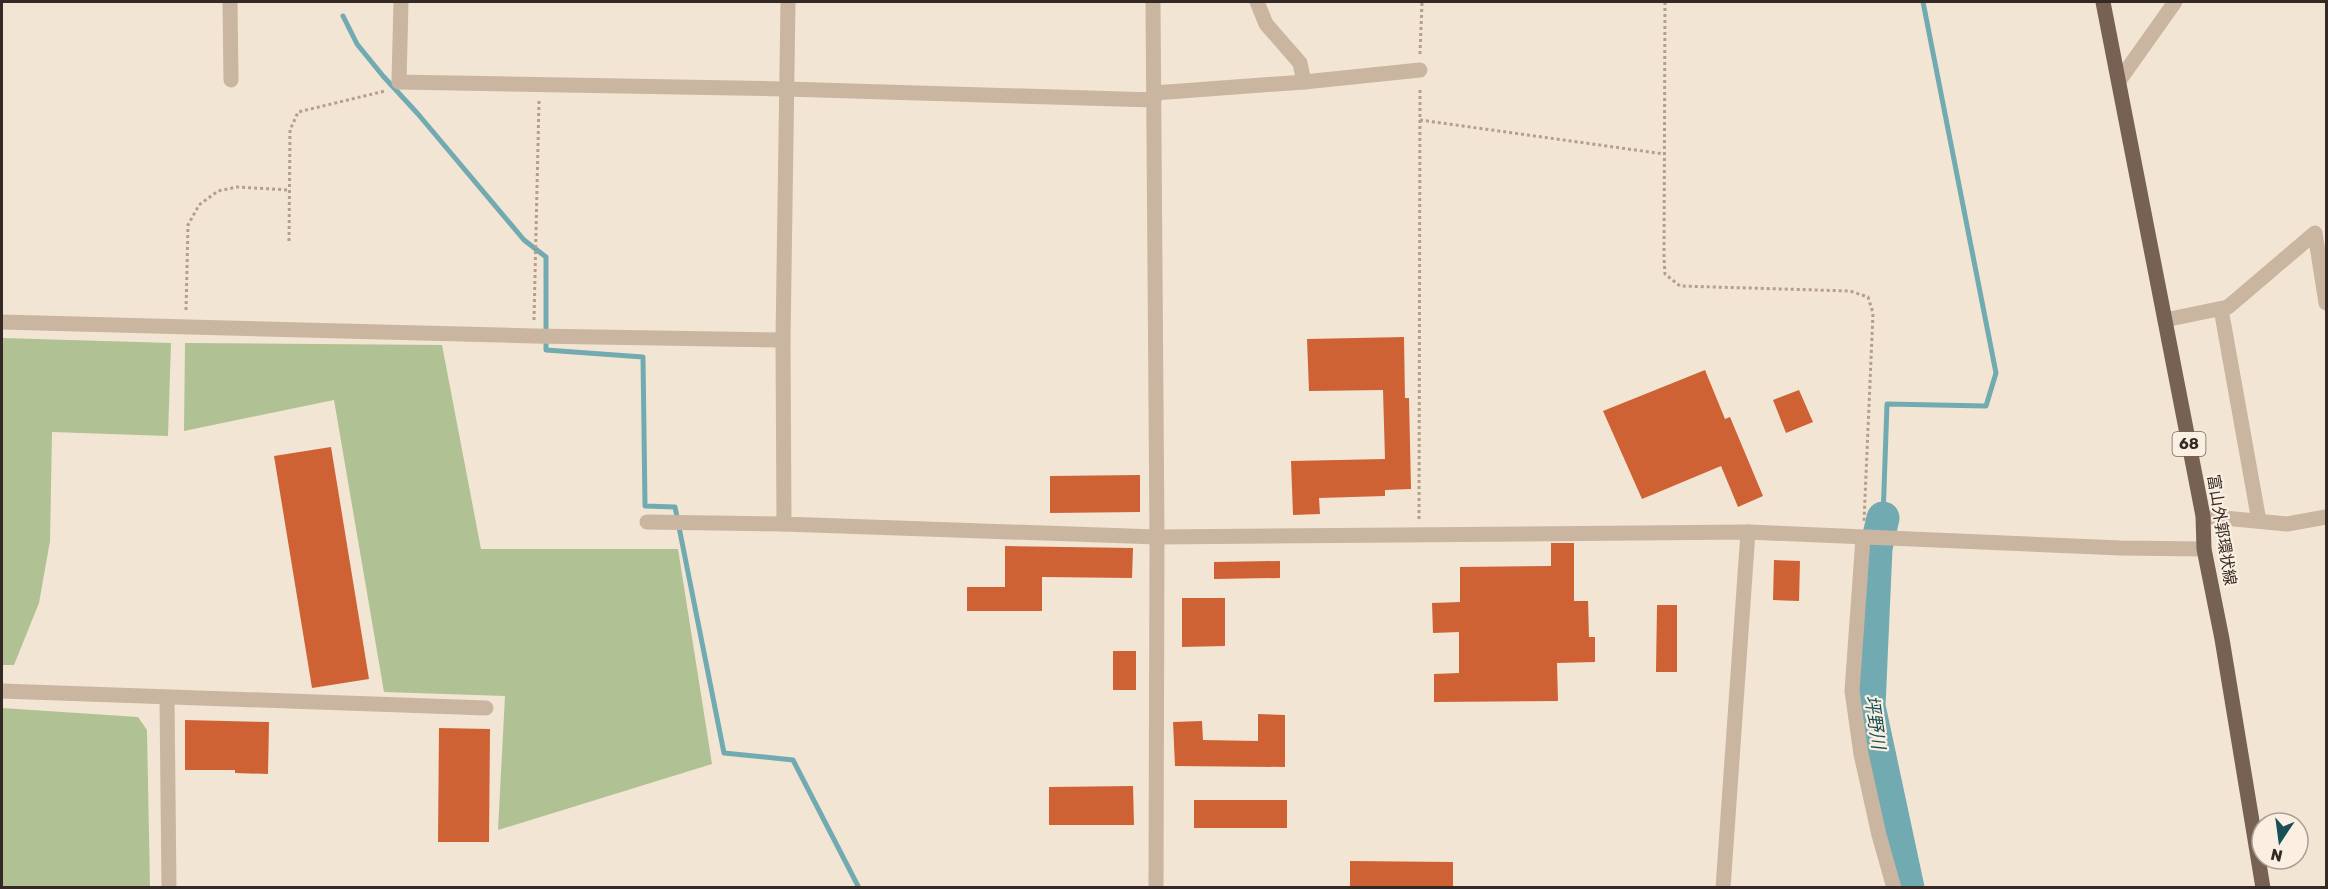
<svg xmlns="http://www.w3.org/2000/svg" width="2328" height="889" font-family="Rubik,'Noto Sans JP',sans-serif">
<rect width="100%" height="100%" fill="#f2e5d4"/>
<g fill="#b0c294">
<path d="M2,338l169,5 -3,93 -116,-4 -2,109 -11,62 -25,62h-12z"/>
<path d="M185,343l257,2 39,204h197l34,215 -214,66 7,-134 -121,-4 -50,-292 -150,31z"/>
<path d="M2,708l136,9 9,13 3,157h-148z"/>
</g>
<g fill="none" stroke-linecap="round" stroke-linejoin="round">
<g stroke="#71abb1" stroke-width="5">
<path d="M343,16l14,28 26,32 35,38 106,126 22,17v93l97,7 2,149 30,1 49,246 69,7 66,128"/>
<path d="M1883,518l4,-114 99,2 10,-33 -73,-371"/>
</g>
<path stroke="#71abb1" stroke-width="33" d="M1883,518l-7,30 -7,158 39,182"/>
</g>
<g fill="#cf6235">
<path d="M1404,337l1,61h4l2,91 -26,1v6l-66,2 1,16 -27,1 -2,-54 94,-2 -2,-69 -74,1 -2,-52z"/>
<path d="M1705,370l20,49 5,-2 33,79 -25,11 -17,-41 -79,33 -39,-88z"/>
<path d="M1799,390l14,32 -27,11 -13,-33z"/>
<path d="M331,447l38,232 -57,9 -38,-232z"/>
<path d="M1140,475v37l-90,1v-37z"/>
<path d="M1551,543h23v58h14l1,36h6v25l-38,1 1,38 -124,1v-28l25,-1v-41l-26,1 -1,-30 28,-1v-35l91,-1z"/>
<path d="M1005,546l128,2 -1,30 -90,-1v34h-75v-24h38z"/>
<path d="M1774,560l26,1 -1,40 -26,-1z"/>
<path d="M1280,561v17l-66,1v-17z"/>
<path d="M1182,598h43v48l-43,1z"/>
<path d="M1657,605h20v67h-21z"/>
<rect x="1113" y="651" width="23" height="39"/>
<path d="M1258,714l27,1v52l-110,-1 -2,-44 29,-1 1,19 55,1z"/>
<path d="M185,720l84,2 -1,52 -33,-1v-3h-50z"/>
<path d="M439,728l51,1 -1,113h-51z"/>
<path d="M1133,786l1,39h-85v-38z"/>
<rect x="1194" y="800" width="93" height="28"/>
<path d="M1350,861l103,1v26h-103z"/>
</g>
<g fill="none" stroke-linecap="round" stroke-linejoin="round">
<g stroke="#b69f8a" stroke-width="3" stroke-dasharray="3 3" stroke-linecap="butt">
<path d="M1665,2l-1,256 1,16 15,12 170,5 18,6 5,16 -9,208"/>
<path d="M1420,54l2,-52"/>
<path d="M1420,120l244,34"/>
<path d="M289,241l1,-111 8,-18 87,-21"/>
<path d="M186,310l2,-85 11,-20 19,-14 19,-4 52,3"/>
<path d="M534,320l5,-219"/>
<path d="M1419,519l1,-432"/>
</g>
<g stroke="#cab5a0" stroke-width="15">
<path d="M230,2l1,78"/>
<path d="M401,2l-2,80 387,7 368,11"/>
<path d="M788,2l-5,338 1,184 373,13 591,-5 373,16 83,1"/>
<path d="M1153,2l4,535 -1,351"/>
<path d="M2119,81l56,-79"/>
<path d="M1304,82l116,-12"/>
<path d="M1154,93l150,-11 -4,-19 -34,-39 -9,-22"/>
<path d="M2221,309l38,212"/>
<path d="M2165,320l63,-13 87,-74 11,70"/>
<path d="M2,322l532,14 249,4"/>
<path d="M2203,516l84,8 39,-7"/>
<path d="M647,522l137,2"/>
<path d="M1863,538l-11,153 9,63 18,81 15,53"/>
<path d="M2,691l484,17"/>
<path d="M167,698l2,190"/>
<path d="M1723,888l25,-356"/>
</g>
<path stroke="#776153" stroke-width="15" d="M2103,2l100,514 1,33 18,90 41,249"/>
</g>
<g text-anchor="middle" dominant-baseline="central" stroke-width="4.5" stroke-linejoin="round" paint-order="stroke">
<rect fill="#faefe0" stroke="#6f645c" stroke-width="1.5" x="2172.5" y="432" width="33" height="24" rx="4.5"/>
<g font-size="15" font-weight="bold" fill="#342924">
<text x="2189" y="444">68</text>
</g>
<g font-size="16" fill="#342924" stroke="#faefe0">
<text transform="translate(2222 530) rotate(81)">富山外郭環状線</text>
</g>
<g font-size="18" font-style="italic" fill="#175057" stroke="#faefe0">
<text transform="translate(1875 722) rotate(82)">坪野川</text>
</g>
</g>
<rect width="2328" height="889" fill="none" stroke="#342924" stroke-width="6"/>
<g transform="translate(2280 841) rotate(193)"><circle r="28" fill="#faefe0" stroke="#aba095" stroke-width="1.5"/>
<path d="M0-4.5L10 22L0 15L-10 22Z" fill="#175057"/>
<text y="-9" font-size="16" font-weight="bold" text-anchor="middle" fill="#342924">N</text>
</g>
</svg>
